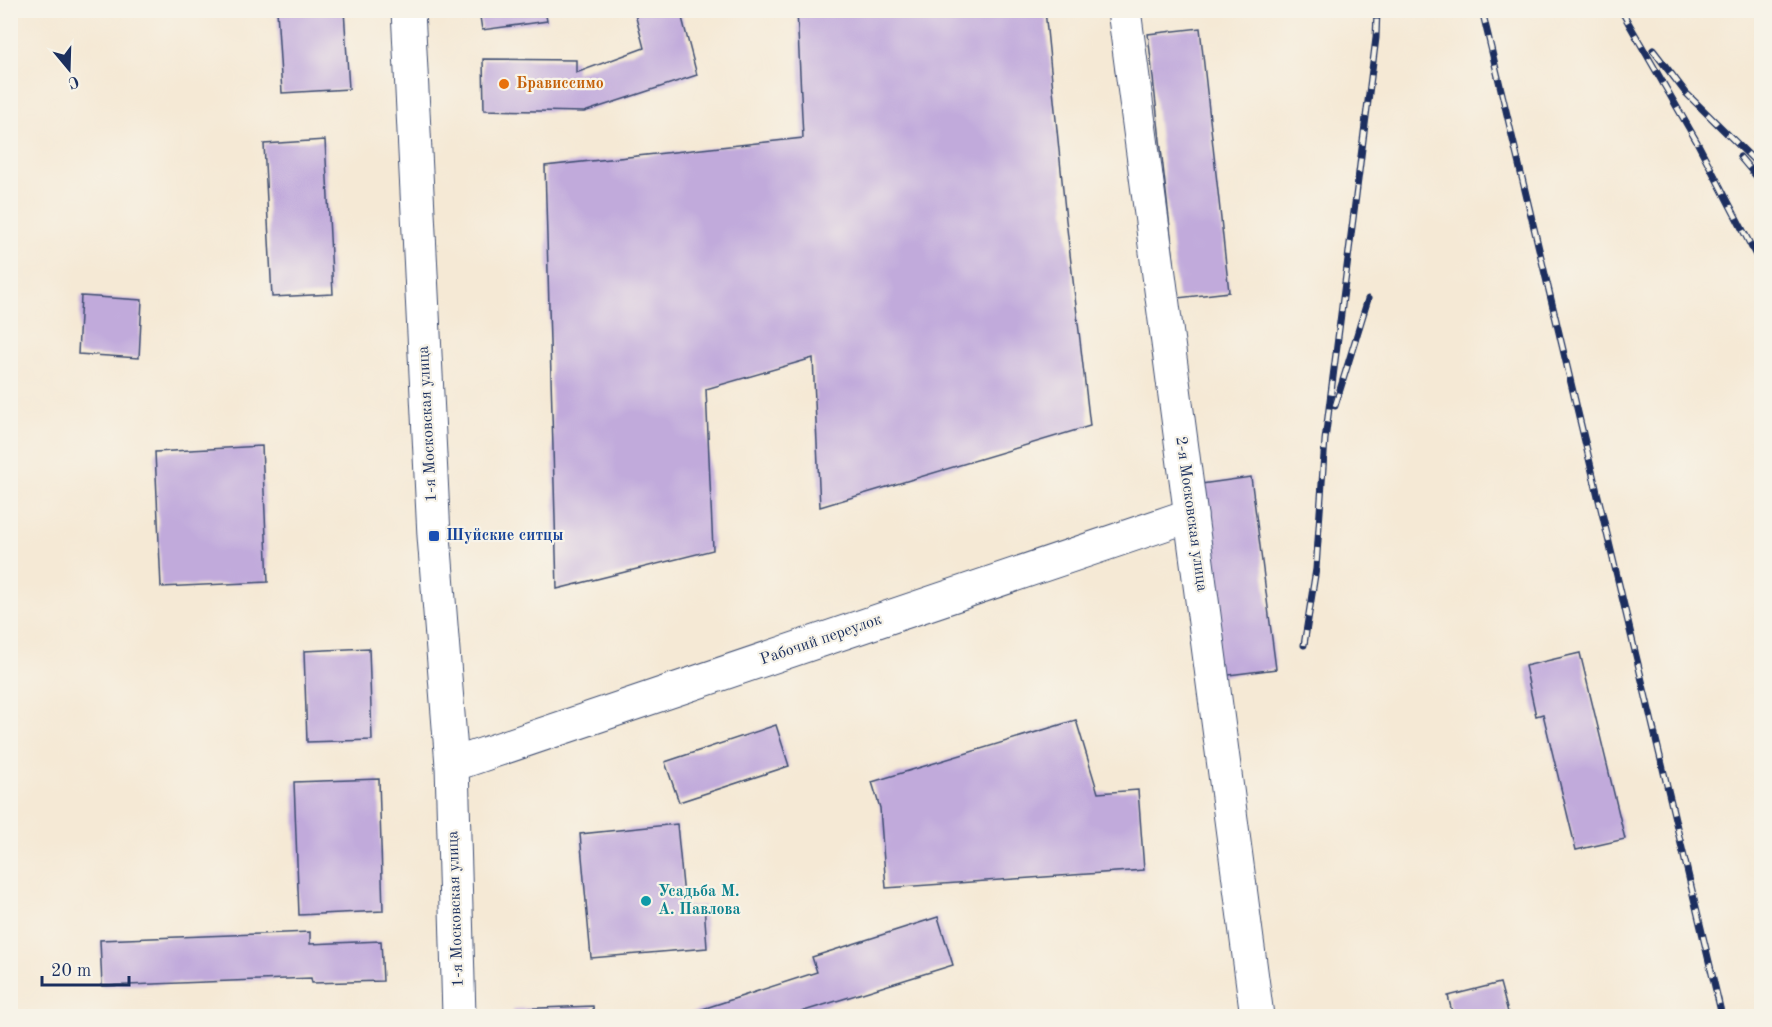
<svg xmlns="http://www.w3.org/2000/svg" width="1772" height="1027" font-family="'Old Standard TT',serif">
<rect width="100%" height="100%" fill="#f7f3e8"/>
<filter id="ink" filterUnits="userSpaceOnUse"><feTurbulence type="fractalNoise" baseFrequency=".0167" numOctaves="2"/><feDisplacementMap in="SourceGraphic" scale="12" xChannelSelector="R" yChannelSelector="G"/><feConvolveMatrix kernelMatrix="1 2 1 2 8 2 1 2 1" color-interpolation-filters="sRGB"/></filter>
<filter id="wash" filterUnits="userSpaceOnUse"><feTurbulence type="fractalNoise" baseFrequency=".008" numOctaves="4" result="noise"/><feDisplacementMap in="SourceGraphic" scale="24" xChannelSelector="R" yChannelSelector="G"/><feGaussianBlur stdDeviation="1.35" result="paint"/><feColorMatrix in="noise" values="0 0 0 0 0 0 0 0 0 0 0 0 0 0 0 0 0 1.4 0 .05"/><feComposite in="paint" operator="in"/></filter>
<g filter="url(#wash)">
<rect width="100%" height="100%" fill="#f5e9d5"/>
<g id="blocks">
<g fill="#c1aadb">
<path d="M277,10h67l5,79 -67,4z"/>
<path d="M479,10h66l2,11 -65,9z"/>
<path d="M634,10h46l17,65 -113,37 -100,-2 -1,-51 93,1v13l68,-25z"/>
<path d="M797,10h248l21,210 24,206 -270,81 -7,-149 -107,31 7,161 -156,39 -12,-423 258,-28z"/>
<path d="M1200,28l29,264 -51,6 -30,-264z"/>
<path d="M325,140l8,154 -61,3 -8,-153z"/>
<path d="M81,296l61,4 -3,58 -61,-4z"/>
<path d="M262,446l6,136 -107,5 -6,-135z"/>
<path d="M1251,477l25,192 -63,8 -26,-191z"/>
<path d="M369,648l3,92 -65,2 -3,-91z"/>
<path d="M1580,653l45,186 -49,11 -33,-136 -7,2 -11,-50z"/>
<path d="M1076,720l22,73 40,-3 6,80 -258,18 -6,-80 -8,-26z"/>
<path d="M776,725l13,41 -110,36 -14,-40z"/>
<path d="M379,779l4,132 -84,4 -5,-133z"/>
<path d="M677,824l8,83 19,-2 3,43 -116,10 -11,-124z"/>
<path d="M938,917l15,48 -165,51h-107l136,-44 -5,-15z"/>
<path d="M310,932v12l71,-3 2,40 -71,2 -1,-5 -209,8 -2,-46z"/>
<path d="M1500,983l9,33h-56l-5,-20z"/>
<path d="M593,1006l1,10h-80l-1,-7z"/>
</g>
</g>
</g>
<g filter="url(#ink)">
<use href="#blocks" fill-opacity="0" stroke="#3c4b70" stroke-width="1.5"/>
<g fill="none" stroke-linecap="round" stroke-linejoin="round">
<defs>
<g id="street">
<path d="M1124,10l133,1006"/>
<path d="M452,765l739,-250"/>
</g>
<path id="secondary" d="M408,10l26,526 18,229 7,251"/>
</defs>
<use href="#street" stroke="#3c4b70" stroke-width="35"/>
<use href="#secondary" stroke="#3c4b70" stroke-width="35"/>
<use href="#street" stroke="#fff" stroke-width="33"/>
<use href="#secondary" stroke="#fff" stroke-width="33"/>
<defs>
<g id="rail">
<path d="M1482,10l240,1006"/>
<path d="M1621,10l76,132 65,125"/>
<path d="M1653,50l33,43 76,75"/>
<path d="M1740,157l22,26"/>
<path d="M1335,406l33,-107"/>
<path d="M1304,645l12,-76 9,-129 51,-402 1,-28"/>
</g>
</defs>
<use href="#rail" stroke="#1b2f5e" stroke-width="7"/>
<use href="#rail" stroke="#f7f3e8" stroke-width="4.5" stroke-dasharray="14" stroke-linecap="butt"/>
</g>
</g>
<circle fill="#e8710a" stroke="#f7f3e8" stroke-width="2" cx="504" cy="84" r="6"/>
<rect fill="#1a4fb4" stroke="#f7f3e8" stroke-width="2" x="428" y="530" width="12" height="12" rx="3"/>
<circle fill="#0f9aa8" stroke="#f7f3e8" stroke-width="2" cx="646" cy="901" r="6"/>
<g text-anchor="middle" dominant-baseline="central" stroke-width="4.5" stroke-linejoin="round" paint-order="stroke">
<g font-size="16" font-weight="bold" fill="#c56008" stroke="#f7f3e8" text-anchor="start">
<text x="516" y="84">Брависсимо</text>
</g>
<g font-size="16" fill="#1b2f5e" stroke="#f7f3e8">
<text transform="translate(428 424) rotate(-93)">1-я Московская улица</text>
<text transform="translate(1191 514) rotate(82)">2-я Московская улица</text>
<text transform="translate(821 640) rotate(-19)">Рабочий переулок</text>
<text transform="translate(456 909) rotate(-92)">1-я Московская улица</text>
</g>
<g font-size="16" font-weight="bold" fill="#164399" stroke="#f7f3e8" text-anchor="start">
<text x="446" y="536">Шуйские ситцы</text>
</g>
<g font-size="16" font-weight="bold" fill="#0d838f" stroke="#f7f3e8" text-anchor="start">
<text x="658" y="892">Усадьба М.<tspan x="658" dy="18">А. Павлова</tspan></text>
</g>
</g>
<rect width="1772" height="1027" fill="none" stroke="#f7f3e8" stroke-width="36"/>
<g transform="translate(69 69) rotate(161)" stroke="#f7f3e8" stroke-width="4.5" paint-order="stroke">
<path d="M0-4.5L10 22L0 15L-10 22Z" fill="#1b2f5e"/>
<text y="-9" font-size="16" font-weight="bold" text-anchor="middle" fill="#1b2f5e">С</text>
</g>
<path d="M42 976v9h87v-9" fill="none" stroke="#1b2f5e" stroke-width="3"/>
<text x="51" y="976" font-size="18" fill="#1b2f5e" stroke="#f7f3e8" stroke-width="4.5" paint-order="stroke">20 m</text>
</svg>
